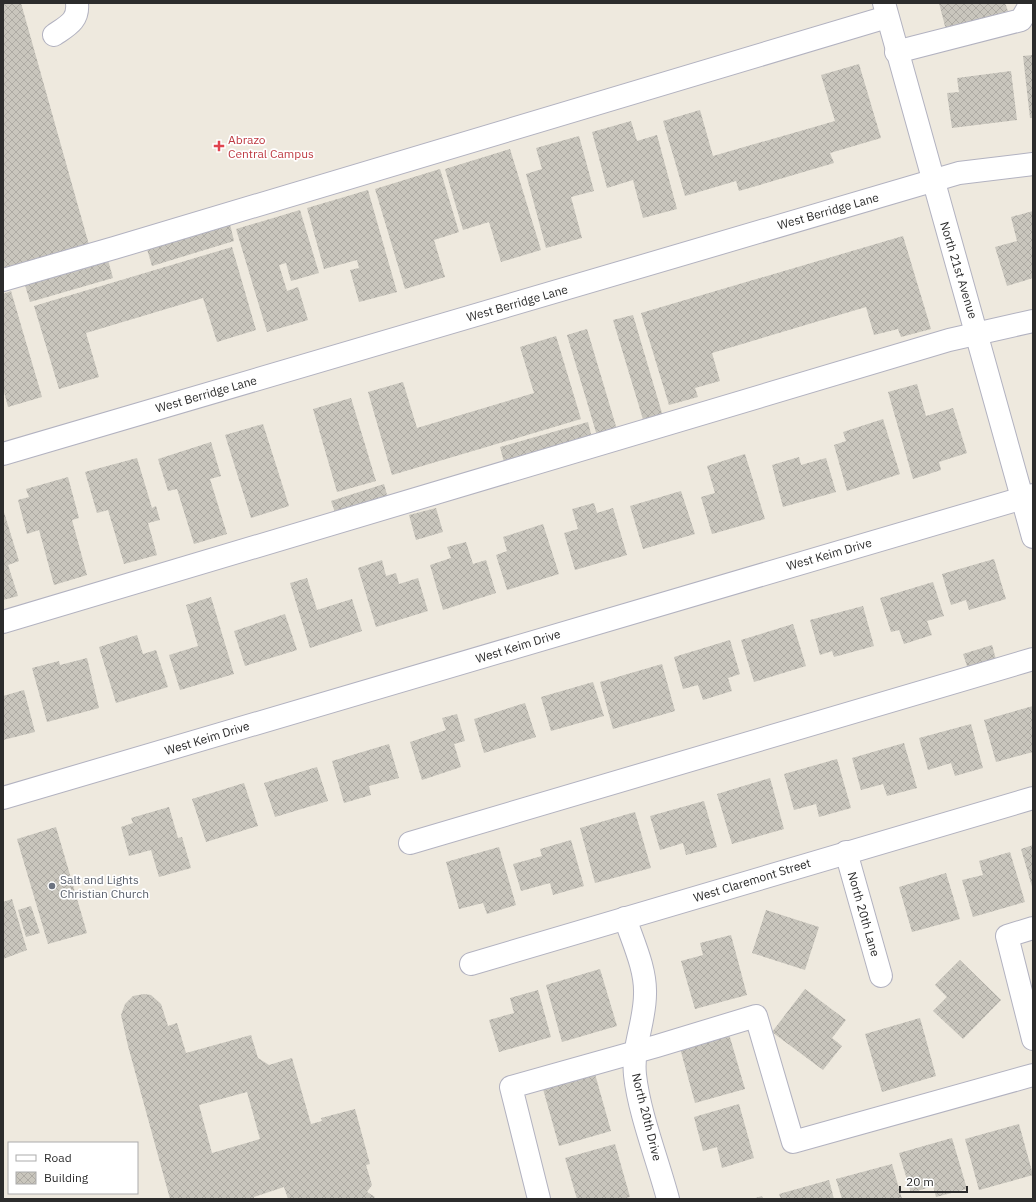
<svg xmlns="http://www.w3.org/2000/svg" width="1036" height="1202" font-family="'IBM Plex Sans',sans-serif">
<defs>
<pattern id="building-cross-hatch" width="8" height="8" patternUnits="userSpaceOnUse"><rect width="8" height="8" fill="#c9c6bd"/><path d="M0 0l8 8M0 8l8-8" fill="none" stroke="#adaaa3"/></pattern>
</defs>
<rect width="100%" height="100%" fill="#eee9de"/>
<g fill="url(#building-cross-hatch)" fill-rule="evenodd">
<path d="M3,3h18l68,242 -86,24z"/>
<path d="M939,3h66l3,8 -62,19z"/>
<path d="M1033,55v63h-3l-7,-62z"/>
<path d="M859,64l22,74 -51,15 4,10 -95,28 -3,-10 -51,15 -22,-75 37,-11 13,46 122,-35 -14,-46z"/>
<path d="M1011,71l6,49 -65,8 -5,-35 12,-1 -2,-14z"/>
<path d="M631,121l6,20 20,-6 20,74 -34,9 -10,-38 -26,8 -15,-56z"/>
<path d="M579,136l15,55 -23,6 11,41 -36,10 -20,-74 16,-5 -6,-21z"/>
<path d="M510,149l31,101 -40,12 -12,-40 -26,8 -18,-61z"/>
<path d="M440,169l19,63 -25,8 11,37 -40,12 -30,-100z"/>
<path d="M368,190l29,102 -38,10 -9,-32 9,-2 -2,-8 -33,9 -17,-61z"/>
<path d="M300,210l19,63 -28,8 -5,-18 -7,2 8,26 11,-4 10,33 -41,12 -31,-103z"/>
<path d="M1033,211v67l-26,8 -12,-39 22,-6 -6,-24z"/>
<path d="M230,224l4,17 -82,25 -5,-17z"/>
<path d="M903,236l28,93 -30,8 -3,-8 -24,6 -8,-28 -154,46 8,28 -25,7 3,9 -29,8 -28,-92z"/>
<path d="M232,247l24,83 -39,12 -14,-44 -117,35 13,44 -40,12 -25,-83z"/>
<path d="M108,260l5,18 -83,24 -5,-17z"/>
<path d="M11,291l31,106 -34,10 -5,-19v-94z"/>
<path d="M633,315l31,105 -19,6 -32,-106z"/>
<path d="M587,329l31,104 -20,6 -31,-104z"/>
<path d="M556,336l25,83 -189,56 -24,-83 35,-10 14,46 117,-35 -14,-46z"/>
<path d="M917,384l9,32 27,-8 14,45 -28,9 2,8 -28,9 -25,-87z"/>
<path d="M351,398l25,83 -39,11 -24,-83z"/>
<path d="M883,419l17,55 -53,17 -13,-46 12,-4 -3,-9z"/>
<path d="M588,422l5,20 -88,24 -5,-19z"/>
<path d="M263,424l26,82 -38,12 -26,-83z"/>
<path d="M211,442l10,34 -11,3 17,55 -33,10 -17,-55 -9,2 -10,-32z"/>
<path d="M745,454l20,65 -53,15 -11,-37 14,-4 -8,-27z"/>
<path d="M799,457l2,8 25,-7 10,34 -53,15 -11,-42z"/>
<path d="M137,458l15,50 4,-2 4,14 -12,3 9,32 -33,9 -16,-54 -11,3 -12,-41z"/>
<path d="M68,477l11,41 -7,2 15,55 -33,10 -15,-55 -12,4 -9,-34 11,-3 -3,-8z"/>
<path d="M384,484l5,18 -52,16 -6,-17z"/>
<path d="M681,491l14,43 -52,15 -13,-43z"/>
<path d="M594,503l3,10 16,-5 14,47 -52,15 -11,-37 14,-4 -6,-20z"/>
<path d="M436,508l7,24 -27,8 -7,-25z"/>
<path d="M3,509l16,52 -11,4 10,31 -15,4z"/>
<path d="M543,524l16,50 -52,16 -11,-35 11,-4 -4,-14z"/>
<path d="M466,542l7,22 13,-4 10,33 -53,17 -13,-45 21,-7 -4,-11z"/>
<path d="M994,559l12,40 -37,11 -3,-10 -15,5 -9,-31z"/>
<path d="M382,560l4,16 10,-3 3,11 19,-6 10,33 -52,16 -18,-59z"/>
<path d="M307,578l10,32 35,-11 10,32 -52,17 -20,-65z"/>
<path d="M933,582l11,34 -17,5 5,14 -28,9 -5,-14 -8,2 -11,-34z"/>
<path d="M211,597l23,77 -54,16 -11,-35 29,-9 -12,-41z"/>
<path d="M863,606l11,40 -40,11 -2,-6 -12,4 -10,-35z"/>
<path d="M285,614l12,36 -52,16 -11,-35z"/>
<path d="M793,624l13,42 -52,16 -13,-42z"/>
<path d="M137,635l6,19 13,-4 12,37 -52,16 -17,-56z"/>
<path d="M730,640l10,34 -12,4 4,13 -29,9 -5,-15 -15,4 -9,-32z"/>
<path d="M992,645l5,18 -28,9 -6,-18z"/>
<path d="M87,658l12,50 -52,14 -15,-54 27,-7 1,4z"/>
<path d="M662,664l13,47 -62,18 -13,-47z"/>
<path d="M593,682l11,34 -53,15 -10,-34z"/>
<path d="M24,690l11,42 -32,8v-44z"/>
<path d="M525,703l11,34 -52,16 -10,-34z"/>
<path d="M1033,706v46l-37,10 -12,-42z"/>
<path d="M457,714l8,27 -11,3 7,23 -39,13 -12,-38 36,-12 -4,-12z"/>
<path d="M971,724l12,44 -28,8 -4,-13 -23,7 -9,-32z"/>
<path d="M904,743l13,45 -30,8 -4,-12 -22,6 -9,-32z"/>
<path d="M389,744l10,34 -30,8 2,9 -27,8 -12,-42z"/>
<path d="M837,759l14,49 -32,9 -3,-13 -22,6 -10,-36z"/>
<path d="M317,767l11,34 -53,16 -11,-34z"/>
<path d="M770,778l14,51 -52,15 -15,-50z"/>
<path d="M244,783l14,43 -52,16 -14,-43z"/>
<path d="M704,801l13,46 -31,8 -3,-12 -23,7 -10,-34z"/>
<path d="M169,807l9,31 4,-1 9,31 -32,9 -8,-27 -22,6 -8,-29 12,-4 -2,-5z"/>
<path d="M635,812l16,56 -56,15 -15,-55z"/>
<path d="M56,827l31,106 -39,11 -31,-105z"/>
<path d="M571,840l13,46 -31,9 -3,-12 -29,8 -8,-27 29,-8 -2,-7z"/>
<path d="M1033,845v45l-12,-41z"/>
<path d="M499,847l17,58 -29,9 -4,-11 -24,6 -13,-47z"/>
<path d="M1010,852l15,50 -52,15 -11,-37 21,-5 -4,-14z"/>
<path d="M946,873l14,46 -48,13 -13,-45z"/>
<path d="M12,899l15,51 -24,9v-57z"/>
<path d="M31,906l9,27 -14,4 -8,-27z"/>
<path d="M766,910l53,17 -14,43 -53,-17z"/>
<path d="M731,935l16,60 -52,14 -14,-48 22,-6 -3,-12z"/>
<path d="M960,960l41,40 -38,39 -30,-28 14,-14 -12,-12z"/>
<path d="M600,969l17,57 -55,16 -16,-57z"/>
<path d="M805,989l41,31 -14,18 10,8 -19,24 -51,-38z"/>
<path d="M538,990l13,47 -52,15 -10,-32 25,-7 -4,-15z"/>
<path d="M144,994l7,1 10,9 7,22 9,-3 9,30 65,-18 7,23 11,7 23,-7 19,66 11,-3 -1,-3 34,-9 15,55 -4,1 6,20 -5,7 8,5 -2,2h-85l-4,-12 -30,10v2h-84l-42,-153 -7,-31 4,-11 8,-8zM247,1092l13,47 -48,14 -13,-48z"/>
<path d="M920,1018l16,58 -54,16 -17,-58z"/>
<path d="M729,1034l16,55 -50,14 -15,-55z"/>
<path d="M595,1074l16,57 -52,15 -16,-57z"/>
<path d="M739,1104l15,54 -32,10 -5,-21 -14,4 -9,-34z"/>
<path d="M1019,1124l14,51 -54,15 -14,-51z"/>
<path d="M952,1138l15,51 -31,8 -3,-11 -22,7 -12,-40z"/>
<path d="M615,1144l15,53 -8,2h-45l-12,-41z"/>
<path d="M892,1164l10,35h-60l-6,-20z"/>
<path d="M829,1180l5,19h-53l-2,-5z"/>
<path d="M762,1196l1,3h-11z"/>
</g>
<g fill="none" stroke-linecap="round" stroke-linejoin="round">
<defs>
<g id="minor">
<path d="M884,3l149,534"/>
<path d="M54,35c13,-9 25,-14 23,-32"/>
<path d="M896,52l125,-32 10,-17"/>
<path d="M3,280l111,-32 773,-231"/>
<path d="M3,454l956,-281 74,-9"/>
<path d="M3,622l946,-282 84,-19"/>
<path d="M3,798l1030,-303"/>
<path d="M410,843l623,-184"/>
<path d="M846,852l35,124"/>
<path d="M625,918c8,24 21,51 20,76 0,28 -13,53 -10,81 4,38 23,86 33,124"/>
<path d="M1033,928l-26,8 26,103"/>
<path d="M471,964l562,-166"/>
<path d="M539,1199l-28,-112 146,-41 99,-30 37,126 240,-67"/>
</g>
</defs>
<use href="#minor" stroke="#b2b2c0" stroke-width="24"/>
<use href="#minor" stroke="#fff" stroke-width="22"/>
</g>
<path fill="#e0444e" stroke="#fff" stroke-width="1.5" d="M217 140h4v4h4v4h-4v4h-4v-4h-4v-4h4z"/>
<circle fill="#6b7280" stroke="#fff" stroke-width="1.5" cx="52" cy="886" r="4"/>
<g text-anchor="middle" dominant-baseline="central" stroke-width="3.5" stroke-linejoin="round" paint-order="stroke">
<g font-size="12" fill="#be3a42" stroke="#fff" text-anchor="start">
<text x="228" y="139">Abrazo<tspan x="228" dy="14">Central Campus</tspan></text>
</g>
<g font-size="12" fill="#2c2c2c" stroke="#fff">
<text transform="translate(828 211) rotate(-16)">West Berridge Lane</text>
<text transform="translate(959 270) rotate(73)">North 21st Avenue</text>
<text transform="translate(517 303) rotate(-16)">West Berridge Lane</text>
<text transform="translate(206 394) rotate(-16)">West Berridge Lane</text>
<text transform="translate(829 554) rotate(-16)">West Keim Drive</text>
<text transform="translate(518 646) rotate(-17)">West Keim Drive</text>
<text transform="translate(207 738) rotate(-17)">West Keim Drive</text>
<text transform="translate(752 880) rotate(-17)">West Claremont Street</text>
<text transform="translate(864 914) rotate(74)">North 20th Lane</text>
<text transform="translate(647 1117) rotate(76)">North 20th Drive</text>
</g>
<g font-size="12" fill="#5b616d" stroke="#fff" text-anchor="start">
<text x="60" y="879">Salt and Lights<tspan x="60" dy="14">Christian Church</tspan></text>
</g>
</g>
<rect width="1036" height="1202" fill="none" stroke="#2c2c2c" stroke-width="8"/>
<rect x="8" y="1142" width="130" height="52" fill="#ffffff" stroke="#ababab"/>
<rect x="16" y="1155" width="20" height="6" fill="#ffffff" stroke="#ababab"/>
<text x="44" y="1162" font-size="12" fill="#2c2c2c">Road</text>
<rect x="16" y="1172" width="20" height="12" fill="url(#building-cross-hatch)" stroke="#ababab"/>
<text x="44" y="1182" font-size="12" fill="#2c2c2c">Building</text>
<path d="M900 1186v6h67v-6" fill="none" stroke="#2c2c2c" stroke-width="2"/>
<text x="906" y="1186" font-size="12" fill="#2c2c2c" stroke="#ffffff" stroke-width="3" paint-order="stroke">20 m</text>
</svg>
